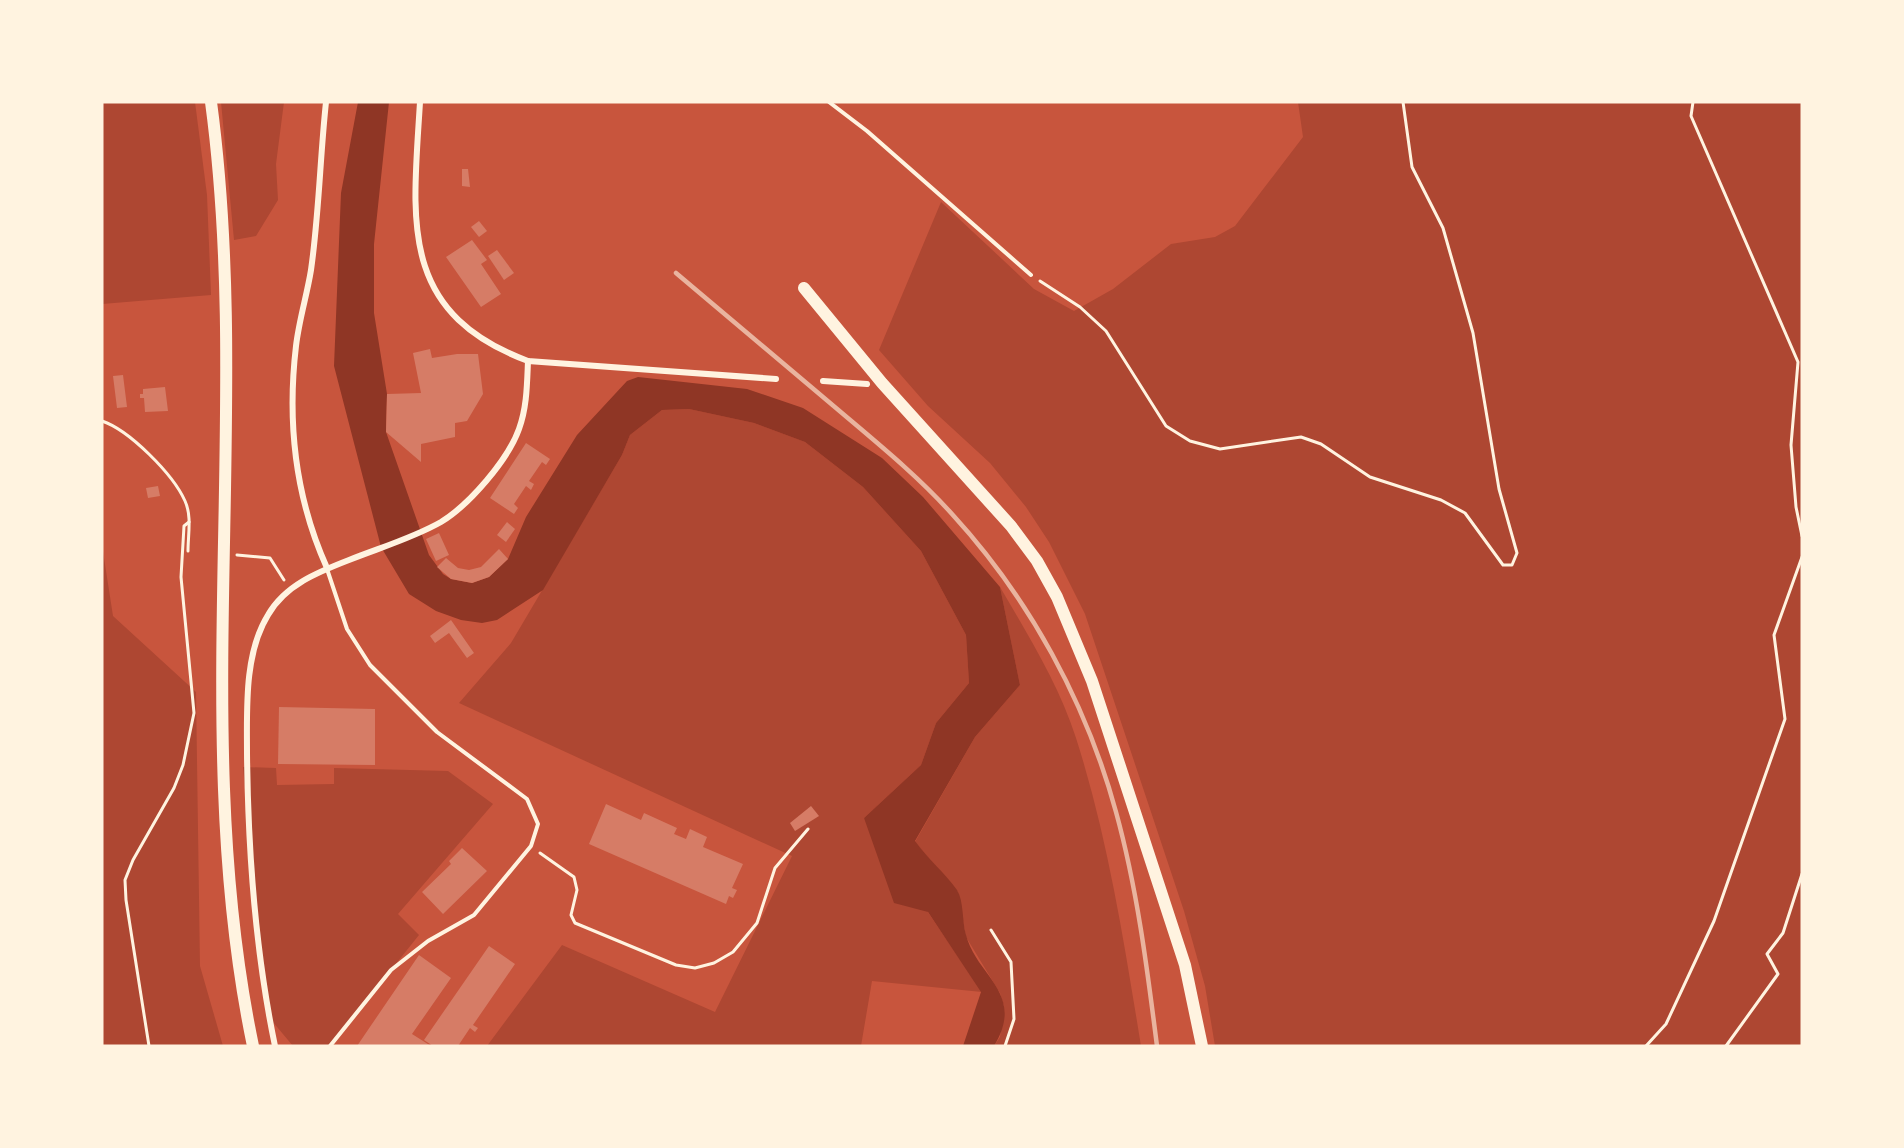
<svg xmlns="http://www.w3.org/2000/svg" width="1904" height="1148" font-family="'Golos Text',sans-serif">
<rect width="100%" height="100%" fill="#c8553d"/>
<g fill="#ae4732">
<path d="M102,102h93l12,93 4,100 -109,9z"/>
<path d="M221,102h63l-8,62 2,36 -22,36 -22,4z"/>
<path d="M1298,102h504v944h-587l-10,-60 -21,-75 -99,-297 -36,-72 -23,-35 -36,-44 -62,-57 -49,-56 62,-148 93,87 40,22 39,-22 58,-45 44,-7 20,-11 68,-89z"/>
<path d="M689,409l65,14 51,19 58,45 58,64 45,84 3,48 -33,40 -15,42 -57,53 118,174 -110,-11 -11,65h-374l75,-101 153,67 77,-156 -333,-153 52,-60 111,-188 8,-20 32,-25z"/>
<path d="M102,545l11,71 83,76 4,274 23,80h-121z"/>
<path d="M1000,587c28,48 59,98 76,151 32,100 48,204 65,308h-147l6,-9 4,-31 -4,-13 -34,-56 -8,-45 -43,-50 60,-105 45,-52z"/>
<path d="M243,767l33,1 1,17 57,-1v-16l114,3 45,33 -95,110 21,21 -89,111h-37l-26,-31z"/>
</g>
<path fill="#8f3625" d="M358,102h31l-15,142v69l13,81 -1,38 43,123 14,19 8,5 21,4 17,-6 19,-18 18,-42 51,-82 50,-54 11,-4 109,12 56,19 79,50 41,39 77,90 20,98 -45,52 -60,104c13,18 30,32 42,49 7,11 5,32 9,45 11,42 60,58 28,111h-31l18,-54 -53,-80 -34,-9 -30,-85 57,-53 15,-42 33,-40 -3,-48 -45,-84 -58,-64 -58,-45 -51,-19 -65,-14 -27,1 -32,25 -8,20 -79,135 -46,30 -15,3 -21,-3 -25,-9 -27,-17 -28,-47 -47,-181 7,-173z"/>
<g fill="#d67c66">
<path d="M462,169h6l2,18 -8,-1z"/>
<path d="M479,221l8,10 -8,6 -8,-10z"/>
<path d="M472,240l15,20 -6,4 20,30 -20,13 -35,-50z"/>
<path d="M497,250l17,23 -10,7 -16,-24z"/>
<path d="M430,349l2,9 25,-4h21l5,40 -16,27 -12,2v14l-34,7v18l-35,-30 1,-38 34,-1 -8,-40z"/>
<path d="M123,375l4,32 -10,1 -4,-32z"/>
<path d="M165,387l3,24 -23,1 -1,-14h-4v-4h3v-5z"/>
<path d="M526,443l24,16 -4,6 -4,-3 -13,19 5,3 -3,6 -5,-4 -12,18 4,4 -4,6 -24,-16z"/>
<path d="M158,486l2,10 -12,2 -2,-10z"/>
<path d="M507,522l8,7 -9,13 -9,-7z"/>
<path d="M439,533l10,22 -13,6 -10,-22z"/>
<path d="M499,549l9,10 -19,18 -17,6 -21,-4 -14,-12 9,-9 12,10 11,2 12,-3z"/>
<path d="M451,620l23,33 -7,5 -18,-25 -14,10 -5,-7z"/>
<path d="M279,707l96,2v56l-97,-1z"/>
<path d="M606,804l35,16 3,-7 33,15 -3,6 12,5 4,-10 17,8 -4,10 40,17 -11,24 5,2 -4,8 -4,-2 -3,8 -137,-60z"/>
<path d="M811,806l8,10 -24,15 -5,-8z"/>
<path d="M462,848l25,23 -44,43 -21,-22 29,-28 -2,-3z"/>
<path d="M489,946l26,18 -42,61 5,3 -3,4 -5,-4 -12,18h-25l-9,-6z"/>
<path d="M419,955l32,23 -39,56 19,12h-74z"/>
</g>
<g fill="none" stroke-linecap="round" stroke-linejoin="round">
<g stroke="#fff3e0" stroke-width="3">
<path d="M1693,102l-2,14 107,246 -7,83 5,62 6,29"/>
<path d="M1040,281l40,26 26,24 60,95 24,15 30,8 81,-12 20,7 49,33 71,23 24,13 38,52h9l5,-12 -18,-64 -26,-156 -30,-105 -31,-61 -9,-65"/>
<path d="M102,421c27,9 71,53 83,80 7,15 3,34 3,50"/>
<path d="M237,555l33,3 14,22"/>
<path d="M540,853l34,24 3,13 -6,25 4,8 101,42 19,3 19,-5 19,-11 24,-29 18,-55 33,-39"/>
<path d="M991,930l20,32 3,57 -9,27"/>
<path d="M149,1046l-23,-146 -1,-20 8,-20 41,-72 9,-23 11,-52 -13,-136 3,-51 5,-4"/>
<path d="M1646,1046l20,-22 48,-103 71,-202 -11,-84 28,-78"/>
<path d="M1726,1046l52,-72 -11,-20 16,-21 19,-59"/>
</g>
<g stroke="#fff3e0" stroke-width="4">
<path d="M829,102l38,29 164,144"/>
<path d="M327,569l20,60 23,36 67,67 90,67 11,25 -7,22 -57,69 -46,26 -37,29 -61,76"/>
</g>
<g stroke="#fff3e0" stroke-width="6">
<path d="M326,102c-6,56 -7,112 -15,168 -4,25 -12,50 -15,76 -9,76 -1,151 31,222"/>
<path d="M420,102c-7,117 -23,210 108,259l248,18"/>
<path d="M823,381l44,3"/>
<path d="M275,1046c-20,-96 -27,-195 -28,-293 0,-44 -3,-99 21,-138 17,-30 50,-43 81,-55 30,-12 64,-22 92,-38 28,-17 67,-62 78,-93 8,-22 8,-45 9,-68"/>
</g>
<g stroke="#fff3e0" stroke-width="12">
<path d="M211,102c42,313 -23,633 42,944"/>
<path d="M804,288l78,95 129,143 26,35 20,36 35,84 93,284 17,81"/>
</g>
<path stroke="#e9b49f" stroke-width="4.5" d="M676,273c53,45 107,90 160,135 40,34 81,67 116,106 77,84 134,188 164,298 21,76 31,155 41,234"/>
</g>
<rect width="1904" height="1148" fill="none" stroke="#fff3e0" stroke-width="207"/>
</svg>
